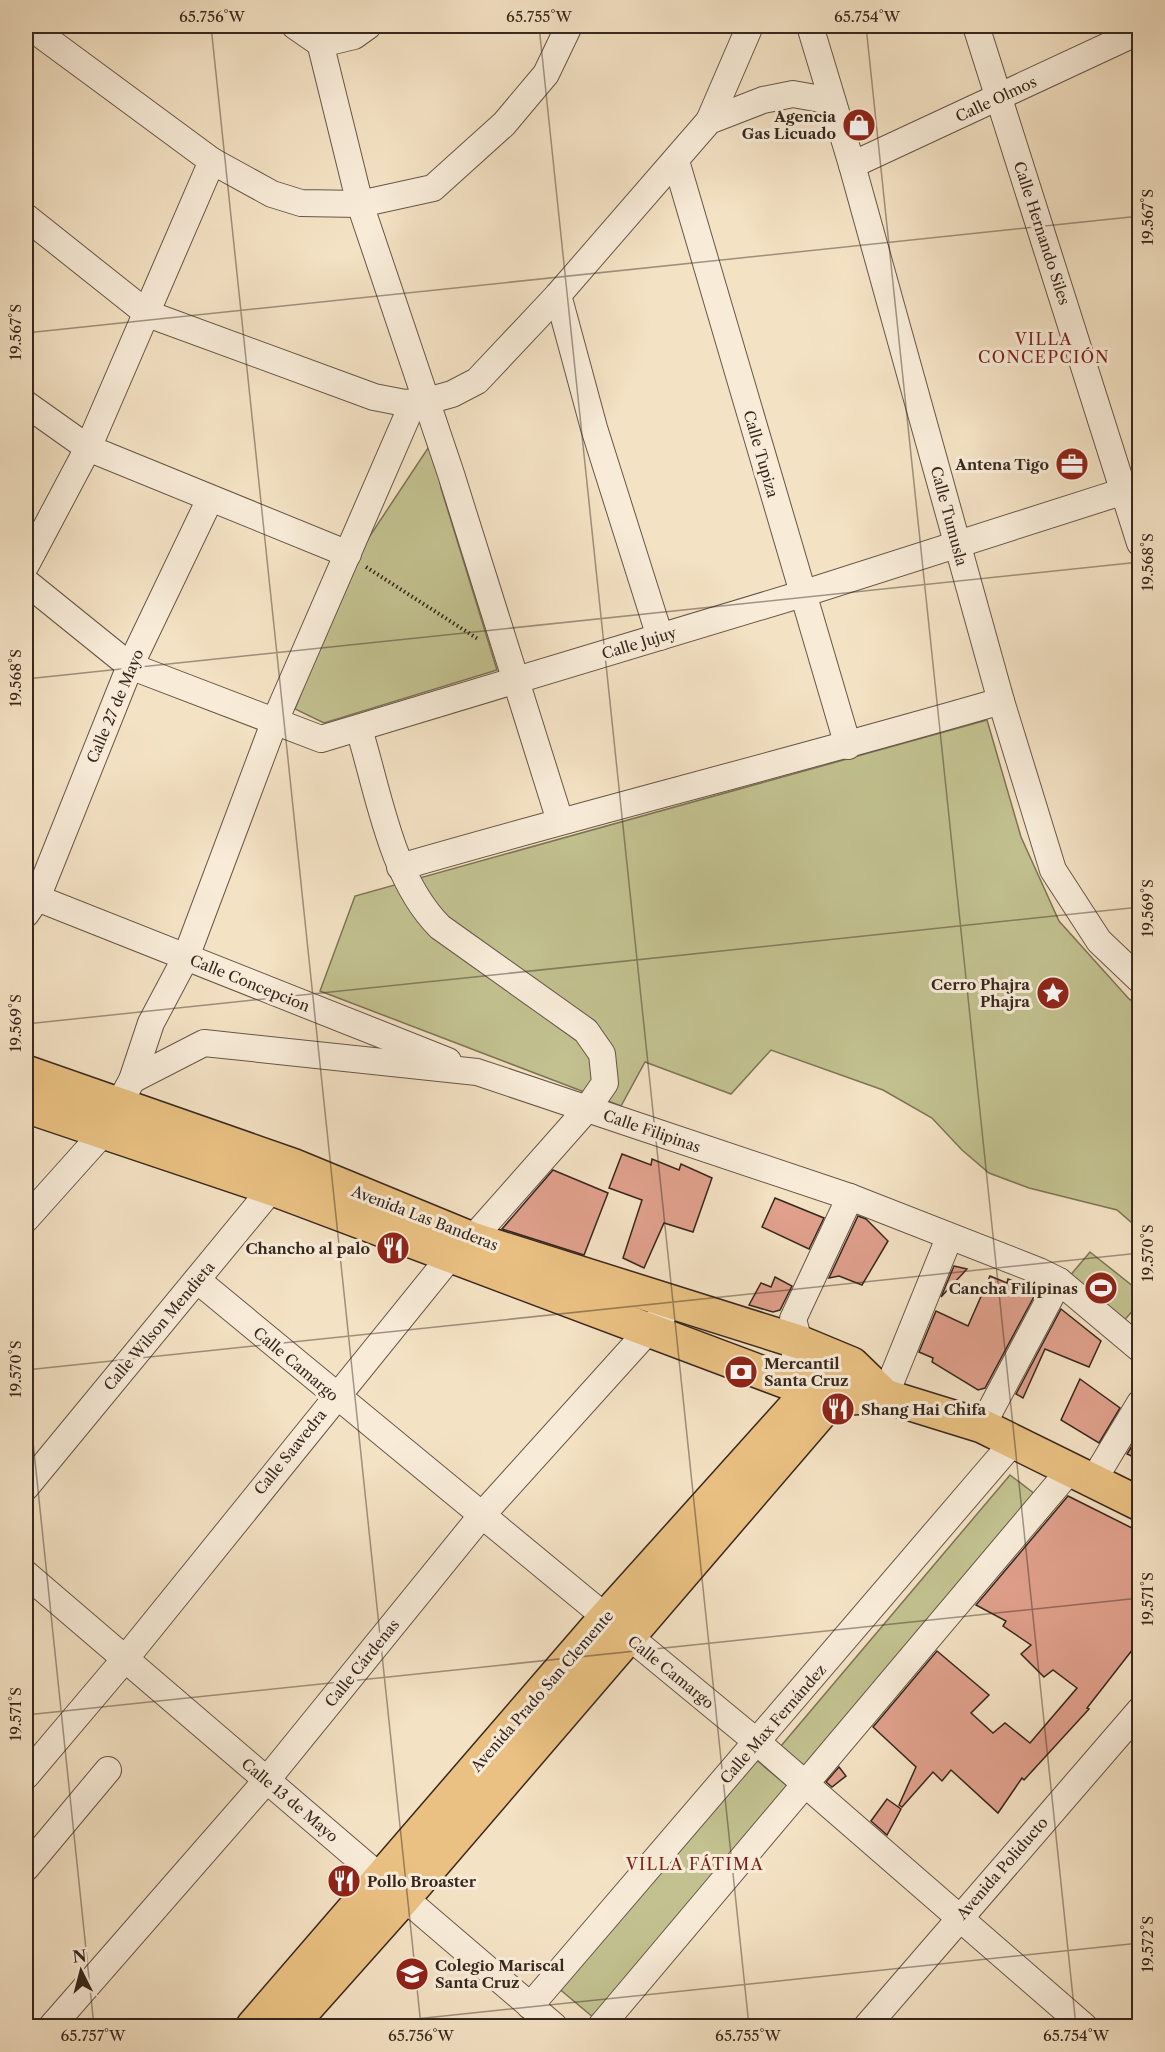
<svg xmlns="http://www.w3.org/2000/svg" width="1165" height="2052" font-family="'Libre Caslon Text',serif">
<rect width="100%" height="100%" fill="#f4e2c4"/>
<filter id="stains"><feTurbulence type="fractalNoise" baseFrequency=".00333" numOctaves="4"/><feColorMatrix values="0 0 0 0 .2 0 0 0 0 .09 0 0 0 0 .02 0 0 0 .5 -.17"/></filter>
<radialGradient id="worn" r=".72"><stop offset=".6" stop-color="#630" stop-opacity="0"/><stop offset="1" stop-color="#630" stop-opacity=".3"/></radialGradient>
<g fill="#c2c18f" stroke="#7d7456" stroke-width="1.5">
<path d="M434,439l7,49 56,182 -173,53 -29,-14 59,-149z"/>
<path d="M987,720l34,117 38,84 70,78 10,6v224l-22,-19 -88,-22 -40,-15 -27,-23 -30,-32 -49,-28 -112,-40 -40,44 -86,-32 -24,44 -301,-115 35,-95z"/>
<path d="M1090,1252l49,39v13l-22,24 -54,-44z"/>
<path d="M1010,1475l25,19 -228,274 -26,-22z"/>
<path d="M754,1758l37,31 -197,229 -37,-31z"/>
</g>
<g fill="#e0a08c" stroke="#38271e" stroke-width="1.5">
<path d="M622,1154l29,11 1,-6 27,11 2,-6 31,14 -19,54 -29,-9 -20,45 -21,-10 19,-58 -33,-12z"/>
<path d="M553,1170l55,23 -24,62 -82,-26z"/>
<path d="M775,1198l49,20 -15,31 -47,-22z"/>
<path d="M858,1216l8,3 22,22 -26,44 -23,-9 -10,2z"/>
<path d="M954,1266l13,3 -26,28z"/>
<path d="M990,1276l17,7 1,-4 29,12 -52,97 -7,2 -46,-28 1,-4 -14,-6 17,-41 32,15z"/>
<path d="M775,1277l17,9 -12,24 -7,2 -24,-7 12,-22 10,4z"/>
<path d="M1061,1309l40,32 -12,26 -44,-18 -22,49 -7,-4z"/>
<path d="M1080,1379l40,29 -21,35 -38,-23z"/>
<path d="M1140,1433v27l-13,-6z"/>
<path d="M1068,1496l72,36v108l-53,68 2,1 -65,71 -2,-2 -24,35 -47,-43 -9,11 -9,-9 -31,35 -3,-2 17,-38 -43,-40 64,-76 52,44 -18,18 22,20 12,-10 25,20 47,-55 -24,-18 -9,7 -23,-23 10,-9 -28,-19 3,-5 -30,-16z"/>
<path d="M839,1767l7,9 -14,11 -6,-5z"/>
<path d="M887,1799l14,10 -14,26 -16,-14z"/>
</g>
<g fill="none" stroke-linecap="round" stroke-linejoin="round">
<defs>
<g id="minor">
<path d="M29,26l183,135 60,33 29,9 59,1 73,-16 71,-64 42,-50 23,-48"/>
<path d="M295,26l26,18 33,-8 14,-10"/>
<path d="M316,26l44,178 91,270 109,347"/>
<path d="M810,26l42,139 149,536 52,169 46,71 41,39"/>
<path d="M976,26l164,517"/>
<path d="M709,121l41,-95"/>
<path d="M676,161l172,585"/>
<path d="M852,165l288,-134"/>
<path d="M26,217l122,97 226,83 31,6 22,-2 25,-7 25,-13 81,-86 151,-174 54,-21 30,-6 39,7"/>
<path d="M558,295l36,133 66,209"/>
<path d="M26,404l62,44 260,106"/>
<path d="M26,565l62,-117 124,-287"/>
<path d="M26,582l104,84 191,73 481,-145 338,-108"/>
<path d="M400,867c200,-58 402,-108 601,-166"/>
<path d="M26,890l11,8 411,163"/>
<path d="M26,914l11,-16 93,-232 80,-167"/>
<path d="M132,1080l72,-37 273,29 373,125 189,74 20,10 81,68"/>
<path d="M26,1219l77,-86 29,-53 19,-57 35,-66 88,-234 139,-320"/>
<path d="M197,1280l560,462 327,284"/>
<path d="M788,1381l11,-39 -6,-23 57,-122"/>
<path d="M885,1396l64,-158"/>
<path d="M982,1426l77,-145"/>
<path d="M1093,1481l47,-78"/>
<path d="M26,1487l257,-312"/>
<path d="M26,1574l528,452"/>
<path d="M26,1776l99,-117 325,-402 22,-18 115,-130 18,-26 -3,-29 -16,-23 -146,-104c-49,-49 -61,-133 -81,-198"/>
<path d="M26,1868l82,-98"/>
<path d="M530,2006l484,-565"/>
<path d="M52,2026l214,-245 216,-266 193,-214"/>
<path d="M601,2026l469,-556"/>
<path d="M867,2026l273,-316"/>
</g>
<g id="major">
<path d="M26,1072l266,93 180,74 327,103 53,22 33,32"/>
<path d="M26,1106l247,83 559,210 53,-3 97,30 158,78"/>
<path d="M253,2026l353,-409 204,-227 9,-17"/>
<path d="M290,2026l114,-128 426,-496"/>
</g>
</defs>
<use href="#minor" stroke="#675648" stroke-width="28"/>
<use href="#major" stroke="#38271e" stroke-width="36"/>
<path stroke="#38271e" stroke-width="4" stroke-dasharray="1.5 3" stroke-linecap="butt" d="M366,567l112,72"/>
<use href="#minor" stroke="#f8ecd9" stroke-width="26"/>
<use href="#major" stroke="#eac182" stroke-width="33"/>
</g>
<path fill="none" stroke="#38271e" stroke-width="1.5" stroke-opacity="0.45" d="M211,26l210,2000M539,26l210,2000M866,26l210,2000M26,333l1114,-117M26,679l1114,-117M26,1024l1114,-117M26,1370l1114,-117M26,1375l68,651M26,1715l1114,-117M349,2026l791,-83"/>
<defs>
<symbol id="shop-disc" viewBox="-11 -11 22 22"><circle r="9.5" fill="#8f2418" stroke="#f8ecd9"/><path d="M-5-2.5h2.3a2.7 3.5 0 0 1 5.4 0H5L5.5 6h-11ZM-1.5-2.5h3a1.5 2.3 0 0 0-3 0Z" fill="#fff"/></symbol>
<symbol id="office-disc" viewBox="-11 -11 22 22"><circle r="9.5" fill="#8f2418" stroke="#f8ecd9"/><path d="M-6-3h4V-5.5h4V-3h4V5H-6ZM-1-4.5V-3h2v-1.5ZM-6 0V1H6V0Z" fill="#fff"/></symbol>
<symbol id="sight-disc" viewBox="-11 -11 22 22"><circle r="9.5" fill="#8f2418" stroke="#f8ecd9"/><path d="M0-6L1.8-2.2L6-1.7L2.9 1.2L3.7 5.4L0 3.3L-3.7 5.4L-2.9 1.2L-6-1.7L-1.8-2.2Z" fill="#fff"/></symbol>
<symbol id="restaurant-disc" viewBox="-11 -11 22 22"><circle r="9.5" fill="#8f2418" stroke="#f8ecd9"/><path d="M-5-6h1v4h1v-4h1v4h1v-4h1v5L-1.5 .5V6h-2V.5L-5-1ZM5-6V6H3V1.5H1.5Q1.5-4 5-6Z" fill="#fff"/></symbol>
<symbol id="stadium-disc" viewBox="-11 -11 22 22"><circle r="9.5" fill="#8f2418" stroke="#f8ecd9"/><path d="M0-5a6.5 5 0 1 0 0 10a6.5 5 0 1 0 0-10ZM-3.5-1.8h7v3.6h-7Z" fill="#fff"/></symbol>
<symbol id="bank-disc" viewBox="-11 -11 22 22"><circle r="9.5" fill="#8f2418" stroke="#f8ecd9"/><path d="M-6-4H6V4H-6ZM0-2.3a2.3 2.3 0 1 0 0 4.6a2.3 2.3 0 1 0 0-4.6Z" fill="#fff"/></symbol>
<symbol id="university-disc" viewBox="-11 -11 22 22"><circle r="9.5" fill="#8f2418" stroke="#f8ecd9"/><path d="M0-5L7-2L0 1L-7-2ZM-4 1L0 2.5L4 1V4Q0 6-4 4Z" fill="#fff"/></symbol>
</defs>
<g fill-rule="evenodd">
<use href="#shop-disc" x="840" y="106" width="38" height="38"/>
<use href="#office-disc" x="1053" y="445" width="38" height="38"/>
<use href="#sight-disc" x="1034" y="974" width="38" height="38"/>
<use href="#restaurant-disc" x="374" y="1229" width="38" height="38"/>
<use href="#stadium-disc" x="1082" y="1269" width="38" height="38"/>
<use href="#bank-disc" x="722" y="1353" width="38" height="38"/>
<use href="#restaurant-disc" x="819" y="1390" width="38" height="38"/>
<use href="#restaurant-disc" x="325" y="1862" width="38" height="38"/>
<use href="#university-disc" x="393" y="1955" width="38" height="38"/>
</g>
<g text-anchor="middle" dominant-baseline="central" stroke-width="6" stroke-linejoin="round" paint-order="stroke">
<g font-size="15" fill="#38271e" stroke="#f8ecd9">
<text transform="translate(996 99) rotate(-25)">Calle Olmos</text>
<text transform="translate(1042 233) rotate(72)">Calle Hernando Siles</text>
<text transform="translate(761 454) rotate(74)">Calle Tupiza</text>
<text transform="translate(949 516) rotate(75)">Calle Tumusla</text>
<text transform="translate(639 643) rotate(-17)">Calle Jujuy</text>
<text transform="translate(115 706) rotate(-67)">Calle 27 de Mayo</text>
<text transform="translate(250 983) rotate(22)">Calle Concepcion</text>
<text transform="translate(652 1131) rotate(19)">Calle Filipinas</text>
<text transform="translate(425 1218) rotate(21)">Avenida Las Banderas</text>
<text transform="translate(159 1326) rotate(-50)">Calle Wilson Mendieta</text>
<text transform="translate(296 1364) rotate(40)">Calle Camargo</text>
<text transform="translate(290 1452) rotate(-51)">Calle Saavedra</text>
<text transform="translate(362 1663) rotate(-51)">Calle Cárdenas</text>
<text transform="translate(671 1672) rotate(39)">Calle Camargo</text>
<text transform="translate(542 1691) rotate(-49)">Avenida Prado San Clemente</text>
<text transform="translate(773 1724) rotate(-49)">Calle Max Fernández</text>
<text transform="translate(290 1800) rotate(40)">Calle 13 de Mayo</text>
<text transform="translate(1002 1868) rotate(-49)">Avenida Poliducto</text>
</g>
<g font-size="15" font-weight="bold" fill="#38271e" stroke="#f8ecd9" text-anchor="end">
<text x="836" y="116">Agencia<tspan x="836" dy="17">Gas Licuado</tspan></text>
<text x="1049" y="464">Antena Tigo</text>
<text x="1030" y="984">Cerro Phajra<tspan x="1030" dy="17">Phajra</tspan></text>
<text x="370" y="1248">Chancho al palo</text>
<text x="1078" y="1288">Cancha Filípinas</text>
<text x="764" y="1363" text-anchor="start">Mercantil<tspan x="764" dy="17">Santa Cruz</tspan></text>
<text x="861" y="1409" text-anchor="start">Shang Hai Chifa</text>
<text x="367" y="1881" text-anchor="start">Pollo Broaster</text>
<text x="435" y="1965" text-anchor="start">Colegio Mariscal<tspan x="435" dy="17">Santa Cruz</tspan></text>
</g>
<g font-size="16" letter-spacing="1.5" fill="#7a1f14" stroke="#f8ecd9">
<text x="1044" y="339">VILLA<tspan x="1044" dy="18">CONCEPCIÓN</tspan></text>
<text x="695" y="1864">VILLA FÁTIMA</text>
</g>
</g>
<rect width="1165" height="2052" fill="none" stroke="#f4e2c4" stroke-width="66"/>
<g transform="translate(81 1971) rotate(354)" stroke="#f8ecd9" stroke-width="4.5" paint-order="stroke">
<path d="M0-4.5L10 22L0 15L-10 22Z" fill="#38271e"/>
<text y="-9" font-size="16" font-weight="bold" text-anchor="middle" fill="#38271e">N</text>
</g>
<rect x="33" y="33" width="1099" height="1986" fill="none" stroke="#38271e" stroke-width="2"/>
<g font-size="15" text-anchor="middle" fill="#38271e">
<text x="212" y="22">65.756°W</text>
<text x="539" y="22">65.755°W</text>
<text x="867" y="22">65.754°W</text>
<text transform="translate(1148 217) rotate(-90)" y="5">19.567°S</text>
<text transform="translate(16 332) rotate(-90)" y="5">19.567°S</text>
<text transform="translate(1148 562) rotate(-90)" y="5">19.568°S</text>
<text transform="translate(16 678) rotate(-90)" y="5">19.568°S</text>
<text transform="translate(1148 908) rotate(-90)" y="5">19.569°S</text>
<text transform="translate(16 1023) rotate(-90)" y="5">19.569°S</text>
<text transform="translate(1148 1253) rotate(-90)" y="5">19.570°S</text>
<text transform="translate(16 1369) rotate(-90)" y="5">19.570°S</text>
<text transform="translate(1148 1599) rotate(-90)" y="5">19.571°S</text>
<text transform="translate(16 1714) rotate(-90)" y="5">19.571°S</text>
<text transform="translate(1148 1944) rotate(-90)" y="5">19.572°S</text>
<text x="93" y="2041">65.757°W</text>
<text x="421" y="2041">65.756°W</text>
<text x="748" y="2041">65.755°W</text>
<text x="1076" y="2041">65.754°W</text>
</g>
<rect width="100%" height="100%" filter="url(#stains)"/>
<rect width="100%" height="100%" fill="url(#worn)"/>
</svg>
